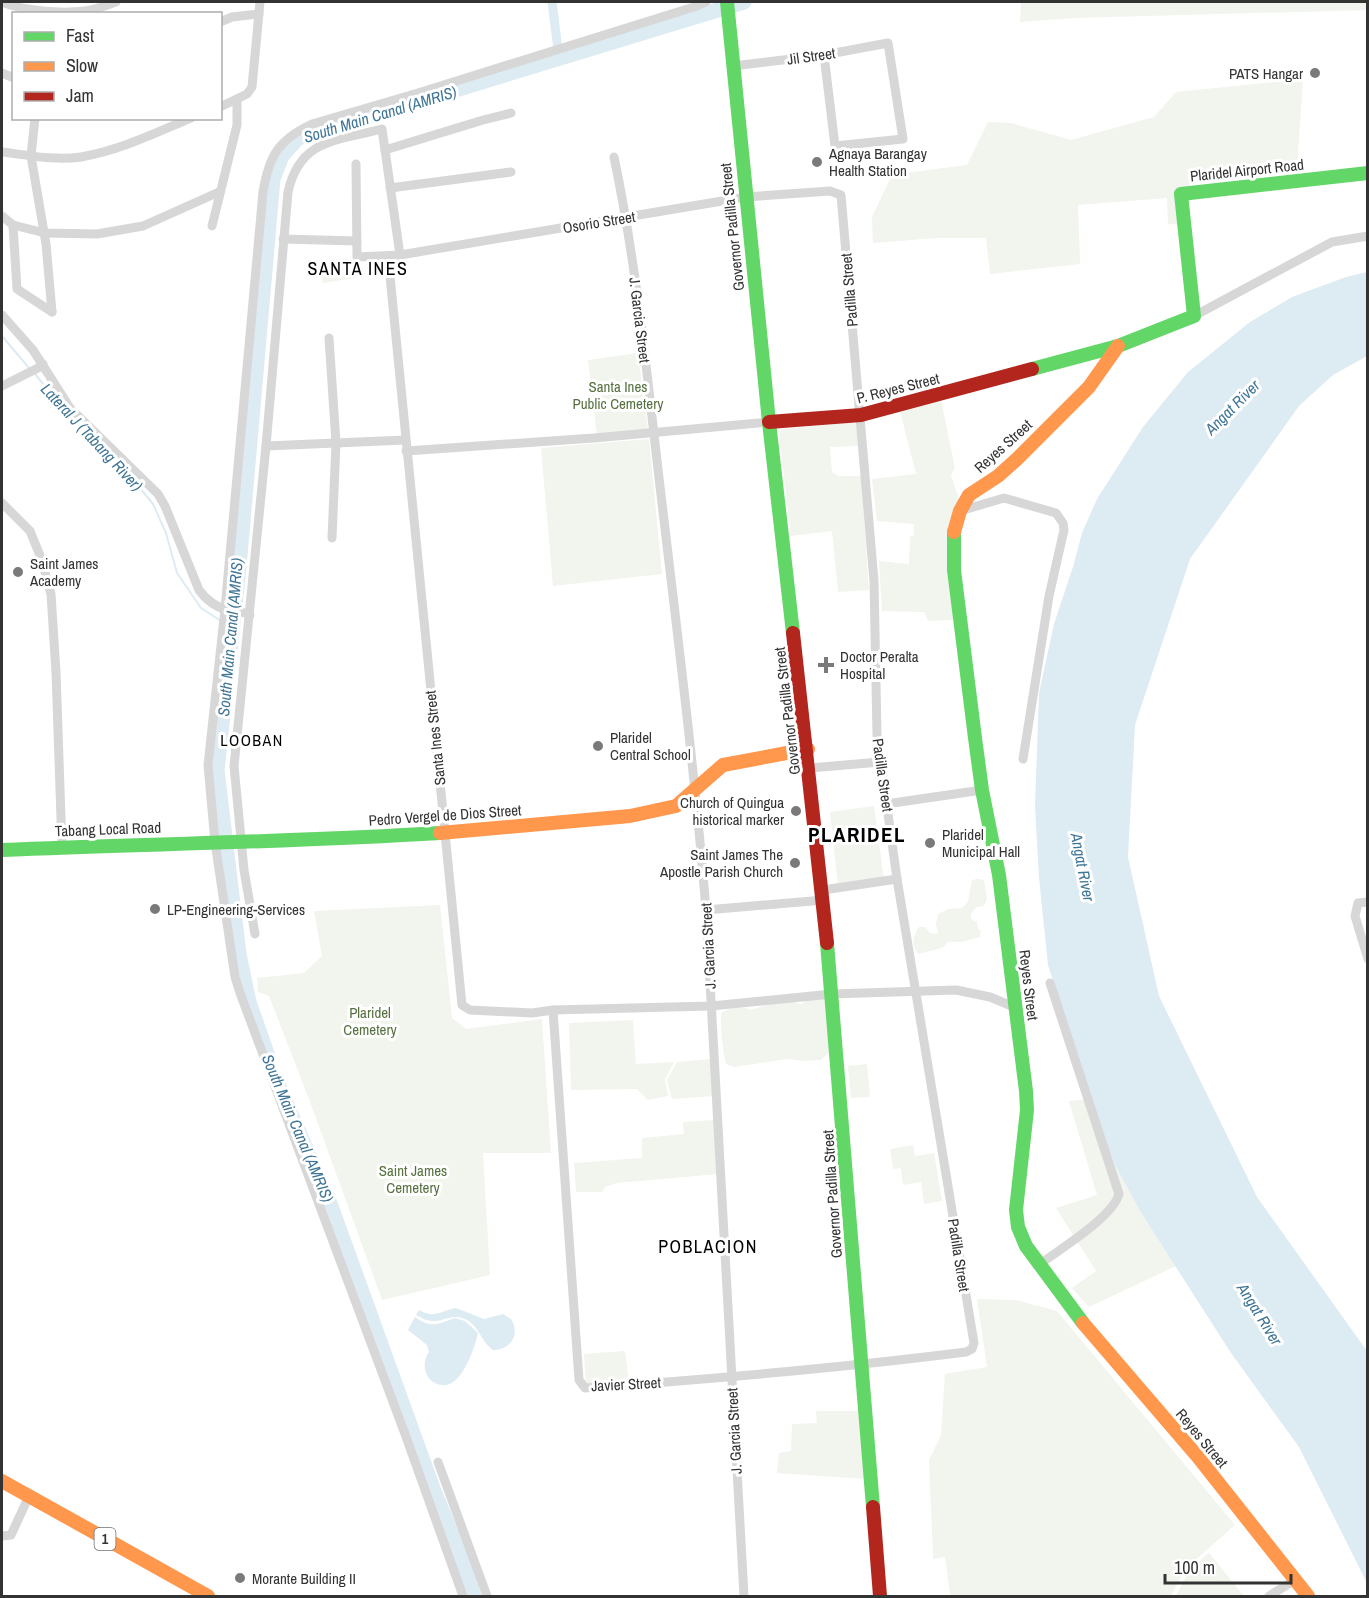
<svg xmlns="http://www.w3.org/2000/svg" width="1369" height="1598" font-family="'Archivo Narrow',sans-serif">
<rect width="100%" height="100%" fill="#fff"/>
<g fill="#f1f5ed">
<path d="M1021,2h346l1,8 -294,8 -54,4z"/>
<path d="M1303,79l-6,90 -107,10 -4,46 -18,-1 -1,-26 -89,7 2,59 -90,10 -4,-36h-49l-64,5 -1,-26 18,-38 15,-6 62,-8 21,-43 23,1 60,17 83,-23 22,-25z"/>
<path d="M351,260l3,18 -31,5 -3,-17z"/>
<path d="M638,353l10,77 -51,7 -9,-77z"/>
<path d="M941,400l14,68 -4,7 8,24 -10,31 6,90 -27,1 -4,-9 -42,-1 -3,-50 30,3 1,-28h4v-12l-37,-3 -5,-42 44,-5 -16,-63z"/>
<path d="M856,422l2,24 -28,1 2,25 6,4h23l8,114 -31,2 -6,-61 -41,5 -12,-102 3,-5z"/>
<path d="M649,439l13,135 -109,12 -12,-138z"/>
<path d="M874,806l10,74 -46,5 -8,-73z"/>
<path d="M978,879l6,1 3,19 -3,7 -8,1 -5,7v5l6,3 1,7 3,2 -1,6 -18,5h-14l-6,6 -24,6c-7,-10 -5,-17 1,-27h6l5,6 8,1 -2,-10 2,-10 10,-5 14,-1 6,-6 4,-22z"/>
<path d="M440,905l12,113 14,11 76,-10 9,134h-68l7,122 -108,25 -73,-201 -40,-103 -11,-4 -1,-14 47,-5 18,-17 -8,-45z"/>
<path d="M823,997l6,10 1,45 -9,8 -18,1 -16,-2 -53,8 -8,-3c-4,-16 -5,-34 -5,-51 11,-6 19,-7 30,-3 15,-5 34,-11 50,-6l10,-6z"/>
<path d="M633,1020l3,44 38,-2 -9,17 3,17 -20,4 -11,-11 -66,1 -2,-67z"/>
<path d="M711,1059l2,37 -41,3 -5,-19 10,-18z"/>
<path d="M867,1064l3,33 -19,1 -3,-32z"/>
<path d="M1090,1099l25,66 25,46 36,55 -87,41 -17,-19 24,-17 -40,-63 41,-13 -28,-94z"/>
<path d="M715,1120l2,54 -100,9 -12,4 -3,5h-26l-2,-29 68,-5v-20l42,-4 -1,-12z"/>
<path d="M913,1145l2,11 19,-3 8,48 -18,3 -3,-22 -18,3 -2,-17 -8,1 -3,-20z"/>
<path d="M977,1299l39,1 41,11 178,214 -50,44 -14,27h-218l-3,-2 -5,-37 -12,2 -4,-99 12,-25 4,-61 42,-7z"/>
<path d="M625,1351l4,31 -41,3 -2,-2 -2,-29z"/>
<path d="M816,1411h43l7,68 -89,-6 2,-20 12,-2 1,-27 25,-1z"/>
<path d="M1209,1553l35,43h-68l13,-26z"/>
</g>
<g fill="#ddebf3">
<path d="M1367,272v84l-34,19 -34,31 -109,153 -55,166 -7,132 31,139 98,201 110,154v232l-68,-136 -68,-94 -91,-142 -25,-46 -16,-39 -51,-161 -9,-87 -4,-72 4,-113 15,-69 19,-57 9,-34 15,-34 46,-72 45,-55 62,-50 42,-25 54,-20z"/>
<path d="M456,1308l28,11 19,-5 8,5c10,16 -1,31 -18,31 -12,-8 -14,-25 -28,-31 -19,-8 -25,11 -49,-4l3,-5c16,9 21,1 37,-2z"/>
<path d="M415,1317c17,12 22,7 40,1l10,3 13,12c-3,14 -15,49 -31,52 -20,2 -28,-19 -18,-33l-2,-7 -19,-15z"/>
</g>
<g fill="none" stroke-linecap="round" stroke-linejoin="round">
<g stroke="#ddebf3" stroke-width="2">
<path d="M2,336l27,32"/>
<path d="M35,374l35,43 48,44 35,43 13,29 11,40 24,35 20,13"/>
<path d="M226,624l7,5"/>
</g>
<path stroke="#ddebf3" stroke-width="9" d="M552,2l7,56"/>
<g stroke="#ddebf3" stroke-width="15">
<path d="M269,1059l-20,-57 -10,-48 -22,-184 21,-192 35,-399 9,-23 16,-18 446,-136"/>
<path d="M278,1084l53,122 103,285 23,55 17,50"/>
</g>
<g stroke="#d7d7d7" stroke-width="9">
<path d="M2,2c22,9 59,12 83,9 10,-1 22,-6 31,-9"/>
<path d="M220,22l12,-5 27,-3"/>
<path d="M733,66l91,-11 64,-12 15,96 -68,7 -11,-91"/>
<path d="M2,73l12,5"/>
<path d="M220,107l27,-13 5,-7 8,-85"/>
<path d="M35,118l-4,38 15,88 6,68"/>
<path d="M385,150l98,-30 28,-7"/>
<path d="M2,152c25,3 53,9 79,5 40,-7 74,-24 110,-39"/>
<path d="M614,157c24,114 34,231 48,346 16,136 33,271 44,407l38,686"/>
<path d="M356,164l1,93 43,-2 346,-58 84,-6 11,4 33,386 3,154 20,144 77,464 -2,6 -6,3c-127,16 -253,27 -381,36l-6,-8 -26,-370"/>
<path d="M390,188l121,-16"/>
<path d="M2,216l11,9 32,8 52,1 46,-8 76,-34"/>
<path d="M13,225l4,64 35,23"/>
<path d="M212,226l25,-101v-25"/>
<path d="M283,239l74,2"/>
<path d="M388,256l74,749 8,5 62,3 21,-3 158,-4 121,-12 124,-4 34,7 24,10"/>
<path d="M2,315l31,35 37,58 88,86 7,12 34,84c8,11 18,18 32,21 7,2 13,0 19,4"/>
<path d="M1194,316l138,-74 36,-6"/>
<path d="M329,338l7,105 -4,95"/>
<path d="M2,386l36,-18 5,-4"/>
<path d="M266,446l139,-6"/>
<path d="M406,451l188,-13 175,-16"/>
<path d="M2,503l28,28 11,27 10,36 5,78 6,175"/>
<path d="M960,511l44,-13 52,15 7,10 1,7 -15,66 -26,163"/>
<path d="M810,768l70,-6"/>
<path d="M886,804l96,-14"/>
<path d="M823,890l74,-11"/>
<path d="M1368,902l-10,1 -3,13 13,43"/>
<path d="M706,910l118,-10"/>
<path d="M255,934l-11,-64 -10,-104 32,-320 22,-254c12,-53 48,-51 94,-63l18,126"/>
<path d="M1039,1265c22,-17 73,-47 80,-71l-69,-211"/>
<path d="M438,1462l49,134"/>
<path d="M2,1536l9,-1 18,-39"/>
<path d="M463,1596l-58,-162 -165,-441 -5,-16 -20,-135 -7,-77 17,-156 38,-417c6,-36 15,-52 49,-68l106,-31 279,-87 9,-4"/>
<path d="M1269,1596l26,-16"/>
</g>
<g stroke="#63d668" stroke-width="14">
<path d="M727,2l42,420 24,211"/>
<path d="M1032,369l86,-23 76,-30 -13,-122 187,-21"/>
<path d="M954,532v38l21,168 7,52 17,85 27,216 1,19 -11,100 2,17 8,19 57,77"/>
<path d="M2,850c146,-6 292,-8 438,-17"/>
<path d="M827,943l46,564"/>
</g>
<g stroke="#ff974d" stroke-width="14">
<path d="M954,532l6,-21 9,-16 29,-19 19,-17 72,-72 29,-41"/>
<path d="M440,833l190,-17 46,-10 47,-41 85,-16"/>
<path d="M1083,1323l115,134 110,139"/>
<path d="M2,1481l206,115"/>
</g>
<g stroke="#b3261e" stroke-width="14">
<path d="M769,422l92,-7 171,-46"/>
<path d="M793,633l34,310"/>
<path d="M873,1507l7,89"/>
</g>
</g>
<g fill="#7a7a7a" stroke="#fff" stroke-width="2">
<circle cx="1315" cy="73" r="6"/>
<circle cx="817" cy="162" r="6"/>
<circle cx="18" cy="572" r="6"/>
<path d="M823 656h6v6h6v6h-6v6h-6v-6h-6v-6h6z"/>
<circle cx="598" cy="746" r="6"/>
<circle cx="796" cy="811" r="6"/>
<circle cx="930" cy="843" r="6"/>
<circle cx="795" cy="863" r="6"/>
<circle cx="155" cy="909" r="6"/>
<circle cx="240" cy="1578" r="6"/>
</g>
<g text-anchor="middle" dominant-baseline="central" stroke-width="6" stroke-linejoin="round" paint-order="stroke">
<rect fill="#fff" stroke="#707070" stroke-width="1.5" x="94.5" y="1528" width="21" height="22" rx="4.5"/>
<g font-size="14" font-weight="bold" fill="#333">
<text x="105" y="1539">1</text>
</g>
<g font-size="15" fill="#333" stroke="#fff">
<text transform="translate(811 56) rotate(-8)">Jil Street</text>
<text transform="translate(1247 170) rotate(-6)">Plaridel Airport Road</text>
<text transform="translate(599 222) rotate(-9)">Osorio Street</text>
<text transform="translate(732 227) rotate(-96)">Governor Padilla Street</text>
<text transform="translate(849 290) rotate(-95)">Padilla Street</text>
<text transform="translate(640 320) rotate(83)">J. Garcia Street</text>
<text transform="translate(898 388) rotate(-14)">P. Reyes Street</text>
<text transform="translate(1003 446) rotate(-42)">Reyes Street</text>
<text transform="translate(787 711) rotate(-97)">Governor Padilla Street</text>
<text transform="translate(435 738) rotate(-96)">Santa Ines Street</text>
<text transform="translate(883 775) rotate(82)">Padilla Street</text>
<text transform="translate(445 815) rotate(-4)">Pedro Vergel de Dios Street</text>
<text transform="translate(108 829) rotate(-2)">Tabang Local Road</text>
<text transform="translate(708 946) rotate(-93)">J. Garcia Street</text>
<text transform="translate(1029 985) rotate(83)">Reyes Street</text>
<text transform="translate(832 1194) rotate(-94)">Governor Padilla Street</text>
<text transform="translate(959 1255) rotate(81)">Padilla Street</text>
<text transform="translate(626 1384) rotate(-3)">Javier Street</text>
<text transform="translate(734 1431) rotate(-93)">J. Garcia Street</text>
<text transform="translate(1202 1438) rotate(50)">Reyes Street</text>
</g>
<g font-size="15" fill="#333" stroke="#fff" text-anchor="start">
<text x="1303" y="73" text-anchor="end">PATS Hangar</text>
<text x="829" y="153">Agnaya Barangay<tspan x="829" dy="17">Health Station</tspan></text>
<text x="30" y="563">Saint James<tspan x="30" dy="17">Academy</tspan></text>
<text x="840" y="656">Doctor Peralta<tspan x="840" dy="17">Hospital</tspan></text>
<text x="610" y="737">Plaridel<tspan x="610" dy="17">Central School</tspan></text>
<text x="784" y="802" text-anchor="end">Church of Quingua<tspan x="784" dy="17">historical marker</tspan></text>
<text x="942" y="834">Plaridel<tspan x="942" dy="17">Municipal Hall</tspan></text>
<text x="783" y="854" text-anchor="end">Saint James The<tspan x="783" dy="17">Apostle Parish Church</tspan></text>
<text x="167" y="909">LP-Engineering-Services</text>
<text x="252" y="1578">Morante Building II</text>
</g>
<g font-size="15" fill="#56703f" stroke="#fff">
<text x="618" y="386">Santa Ines<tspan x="618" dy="17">Public Cemetery</tspan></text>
<text x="370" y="1012">Plaridel<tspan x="370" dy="17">Cemetery</tspan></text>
<text x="413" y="1170">Saint James<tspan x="413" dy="17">Cemetery</tspan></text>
</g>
<g font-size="16" font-style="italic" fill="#3f7597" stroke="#fff">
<text transform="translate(380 114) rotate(-17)">South Main Canal (AMRIS)</text>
<text transform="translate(1232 407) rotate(-45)">Angat River</text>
<text transform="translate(92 437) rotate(47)">Lateral J (Tabang River)</text>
<text transform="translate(230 637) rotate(-85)">South Main Canal (AMRIS)</text>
<text transform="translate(1083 867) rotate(79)">Angat River</text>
<text transform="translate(298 1128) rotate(67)">South Main Canal (AMRIS)</text>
<text transform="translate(1260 1314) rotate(58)">Angat River</text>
</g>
<g font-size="16" letter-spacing="1.5" fill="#000" stroke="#fff">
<text x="252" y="740">LOOBAN</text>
</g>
<g font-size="18" letter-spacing="1.5" fill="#000" stroke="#fff">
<text x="358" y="268">SANTA INES</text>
<text x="708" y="1246">POBLACION</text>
</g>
<g font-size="21" font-weight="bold" letter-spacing="1.5" fill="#000" stroke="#fff">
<text x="857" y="834">PLARIDEL</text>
</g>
</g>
<rect width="1369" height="1598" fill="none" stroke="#333333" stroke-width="6"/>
<rect x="12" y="12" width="210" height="108" fill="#ffffff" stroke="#adadad" stroke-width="1.5"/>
<rect x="24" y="32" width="30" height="9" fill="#63d668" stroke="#adadad" stroke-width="1.5"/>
<text x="66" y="42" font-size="18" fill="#333333">Fast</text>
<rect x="24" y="62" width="30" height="9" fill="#ff974d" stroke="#adadad" stroke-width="1.5"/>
<text x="66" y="72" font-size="18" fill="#333333">Slow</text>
<rect x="24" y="92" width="30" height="9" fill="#b3261e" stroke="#adadad" stroke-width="1.5"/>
<text x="66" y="102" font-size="18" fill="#333333">Jam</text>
<path d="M1165 1574v9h126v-9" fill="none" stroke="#333333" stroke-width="3"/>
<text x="1174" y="1574" font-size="18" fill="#333333" stroke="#ffffff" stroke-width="4.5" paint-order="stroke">100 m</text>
</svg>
